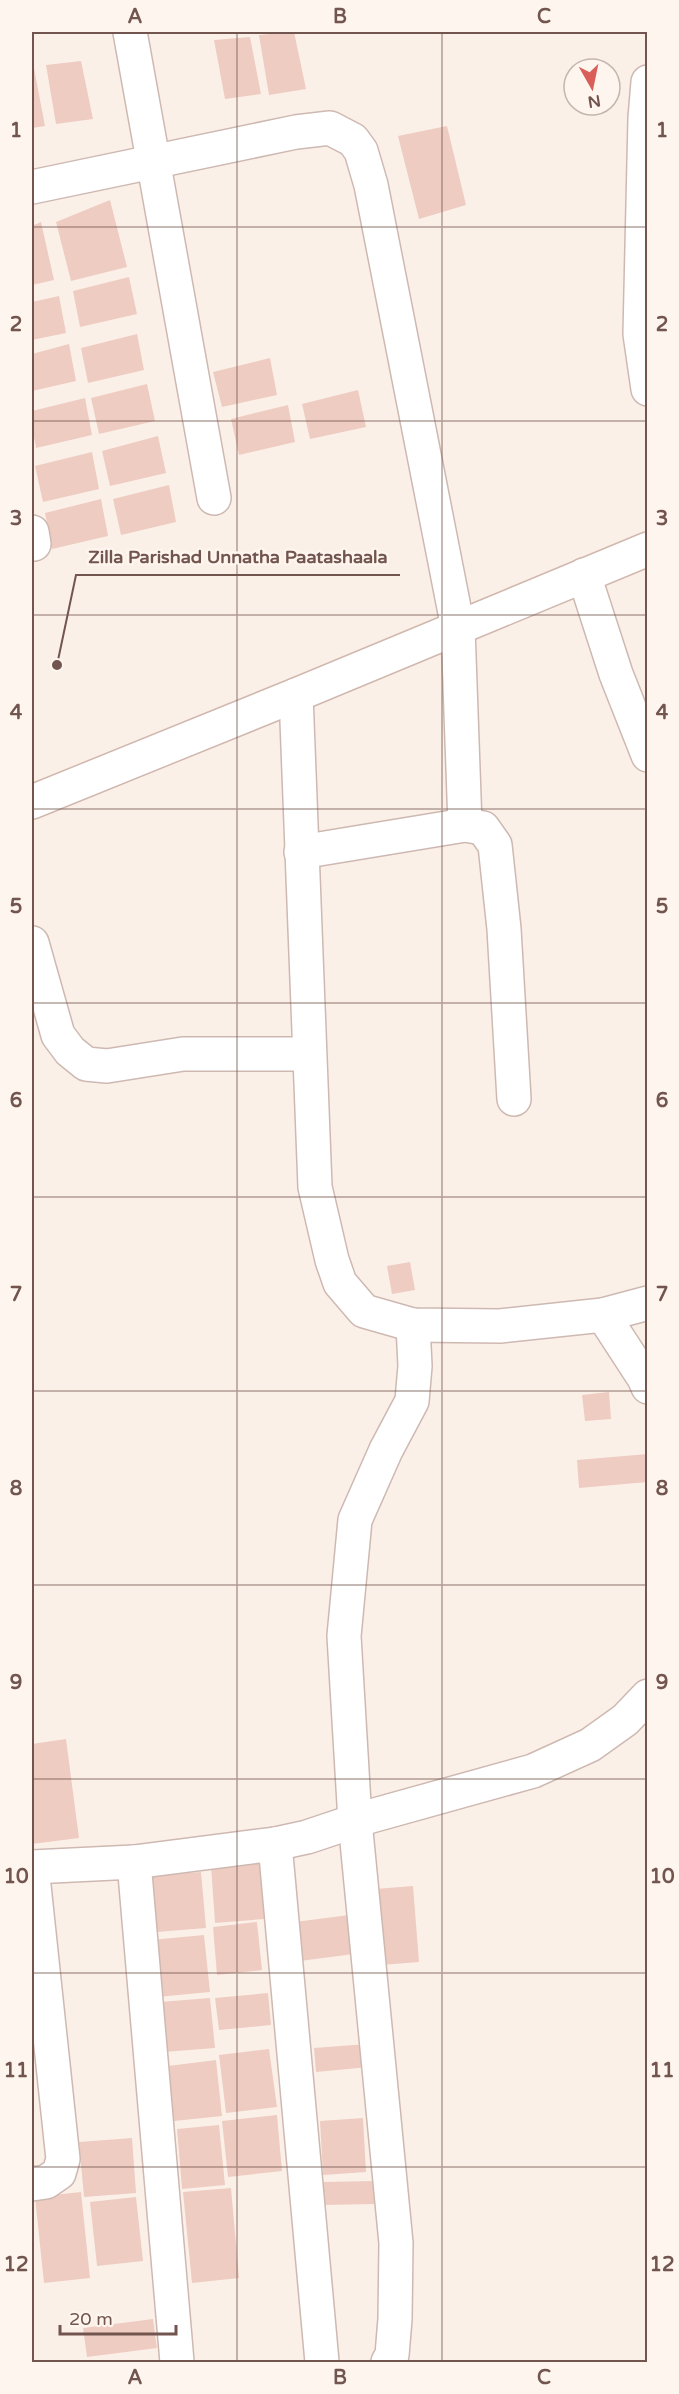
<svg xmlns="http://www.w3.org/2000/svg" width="679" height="2394" font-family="'Varela Round',sans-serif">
<rect width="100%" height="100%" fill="#fbf0e8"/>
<g fill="#eeccc2">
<path d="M294,32l12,57 -37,6 -10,-60z"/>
<path d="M250,37l11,57 -36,5 -11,-59z"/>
<path d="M81,61l12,58 -37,5 -10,-59z"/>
<path d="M34,68l11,58 -13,2v-59z"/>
<path d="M447,126l19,79 -47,14 -21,-83z"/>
<path d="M110,200l17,67 -56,14 -15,-59z"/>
<path d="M41,222l13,58 -22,5v-59z"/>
<path d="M129,277l8,37 -57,13 -7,-36z"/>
<path d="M59,296l7,37 -34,7v-38z"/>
<path d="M137,334l7,36 -56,13 -7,-35z"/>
<path d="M69,344l7,37 -44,10v-37z"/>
<path d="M270,358l7,37 -55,12 -9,-35z"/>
<path d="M147,384l8,37 -56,13 -8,-36z"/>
<path d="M358,390l8,37 -56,12 -8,-35z"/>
<path d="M85,398l7,37 -56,13 -4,-21v-16z"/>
<path d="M288,405l7,37 -56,13 -8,-36z"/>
<path d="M158,436l8,37 -56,13 -8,-35z"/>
<path d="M92,452l7,37 -56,13 -8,-36z"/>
<path d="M169,485l7,37 -55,13 -8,-36z"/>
<path d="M101,499l7,37 -56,13 -7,-36z"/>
<path d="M410,1262l5,28 -23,4 -5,-28z"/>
<path d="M609,1392l2,27 -26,2 -3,-26z"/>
<path d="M648,1454v28l-69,6 -2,-28z"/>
<path d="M66,1739l13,99 -47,6v-100z"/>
<path d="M260,1863l4,56 -49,4 -4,-57z"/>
<path d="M201,1872l5,56 -49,4 -6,-56z"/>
<path d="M413,1886l6,76 -38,3 -6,-76z"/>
<path d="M349,1915l5,39 -62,8 -5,-39z"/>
<path d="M257,1922l5,48 -45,5 -4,-48z"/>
<path d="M204,1935l6,57 -53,5 -6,-57z"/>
<path d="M268,1993l3,32 -52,5 -4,-32z"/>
<path d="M210,1998l5,50 -51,4 -4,-50z"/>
<path d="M367,2044l2,23 -53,5 -2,-24z"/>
<path d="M269,2049l8,58 -51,6 -7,-58z"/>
<path d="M216,2060l6,56 -48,5 -6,-55z"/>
<path d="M277,2115l5,56 -54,6 -6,-56z"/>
<path d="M363,2118l3,54 -43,3 -3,-54z"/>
<path d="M219,2125l6,60 -43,4 -5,-60z"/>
<path d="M132,2138l4,55 -52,4 -5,-55z"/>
<path d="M376,2181l1,23 -56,1v-23z"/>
<path d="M231,2188l8,90 -47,5 -9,-91z"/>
<path d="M81,2192l9,86 -46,5 -9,-86z"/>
<path d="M136,2197l7,64 -46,5 -7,-64z"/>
<path d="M153,2319l4,29 -70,9 -4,-29z"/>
</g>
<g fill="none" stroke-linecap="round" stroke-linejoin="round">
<defs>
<g id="street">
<path d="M130,32l84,466"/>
<path d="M648,82l-3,36 -5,216 8,55"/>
<path d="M32,187l264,-55 34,-4 23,12 8,11 10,34 87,443 7,197"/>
<path d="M32,532l2,12"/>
<path d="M584,575l32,99 32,81"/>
<path d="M296,695l19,492 17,73 8,23 24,28 49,14 87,1 103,-11 45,-12"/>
<path d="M301,852l164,-27 18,3 12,17 9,84 10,170"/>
<path d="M32,943l26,92 12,16 16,13 21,2 76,-12h125"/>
<path d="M603,1315l41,63 4,9"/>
<path d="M275,1844l47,518"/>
<path d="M134,1862l43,500"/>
<path d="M32,1867l102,-5 141,-18 32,-7 57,-19 169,-47 57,-26 35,-25 23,-24"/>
<path d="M32,2184l14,-2 13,-9 4,-14 -31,-292"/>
<path d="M388,2362l4,-7 3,-36 1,-76 -41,-422 -11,-185 11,-116 31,-70 26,-49 3,-35 -2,-41"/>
</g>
<path id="secondary" d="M32,802l264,-107 352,-146"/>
</defs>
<use href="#street" stroke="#ceb9b2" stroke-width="36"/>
<use href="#secondary" stroke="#d0b8af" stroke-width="36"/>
<use href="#street" stroke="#fff" stroke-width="33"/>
<use href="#secondary" stroke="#fff" stroke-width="33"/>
</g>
<path fill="none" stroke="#72554e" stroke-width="1.5" stroke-opacity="0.55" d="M237,32v2330M442,32v2330M32,227h616M32,421h616M32,615h616M32,809h616M32,1003h616M32,1197h616M32,1391h616M32,1585h616M32,1779h616M32,1973h616M32,2167h616"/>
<path fill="none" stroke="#72554e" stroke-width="2" d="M57 665L76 575H400"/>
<circle fill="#72554e" stroke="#fdf5ee" stroke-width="2" cx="57" cy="665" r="6"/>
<g font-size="18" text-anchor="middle" font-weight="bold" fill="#72554e" stroke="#fdf5ee" stroke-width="5" stroke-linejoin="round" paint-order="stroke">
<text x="238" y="563">Zilla Parishad Unnatha Paatashaala</text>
</g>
<rect width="679" height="2394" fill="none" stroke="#fdf5ee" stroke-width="66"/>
<g transform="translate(592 87) rotate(171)"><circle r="28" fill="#fdf5ee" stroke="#c5b5ae" stroke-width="1.5"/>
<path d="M0-4.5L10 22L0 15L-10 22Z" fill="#d95e58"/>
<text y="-9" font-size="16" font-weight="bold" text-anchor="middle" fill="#72554e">N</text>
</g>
<path d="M60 2325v9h116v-9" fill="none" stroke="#72554e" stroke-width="3"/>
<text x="69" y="2325" font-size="18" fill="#72554e" stroke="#fdf5ee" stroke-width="4.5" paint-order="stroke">20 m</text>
<rect x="33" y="33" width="613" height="2328" fill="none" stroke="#72554e" stroke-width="2"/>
<g font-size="20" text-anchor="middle" font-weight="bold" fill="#72554e">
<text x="135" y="23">A</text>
<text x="340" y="23">B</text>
<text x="544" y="23">C</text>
<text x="16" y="137">1</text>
<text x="662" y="137">1</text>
<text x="16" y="331">2</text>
<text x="662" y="331">2</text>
<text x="16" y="525">3</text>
<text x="662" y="525">3</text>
<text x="16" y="719">4</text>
<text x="662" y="719">4</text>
<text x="16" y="913">5</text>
<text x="662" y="913">5</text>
<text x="16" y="1107">6</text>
<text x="662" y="1107">6</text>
<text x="16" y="1301">7</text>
<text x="662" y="1301">7</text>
<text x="16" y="1495">8</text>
<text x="662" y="1495">8</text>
<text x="16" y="1689">9</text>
<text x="662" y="1689">9</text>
<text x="16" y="1883">10</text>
<text x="662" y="1883">10</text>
<text x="16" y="2077">11</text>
<text x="662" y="2077">11</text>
<text x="16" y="2271">12</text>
<text x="662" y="2271">12</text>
<text x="135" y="2384">A</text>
<text x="340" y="2384">B</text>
<text x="544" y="2384">C</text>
</g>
</svg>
